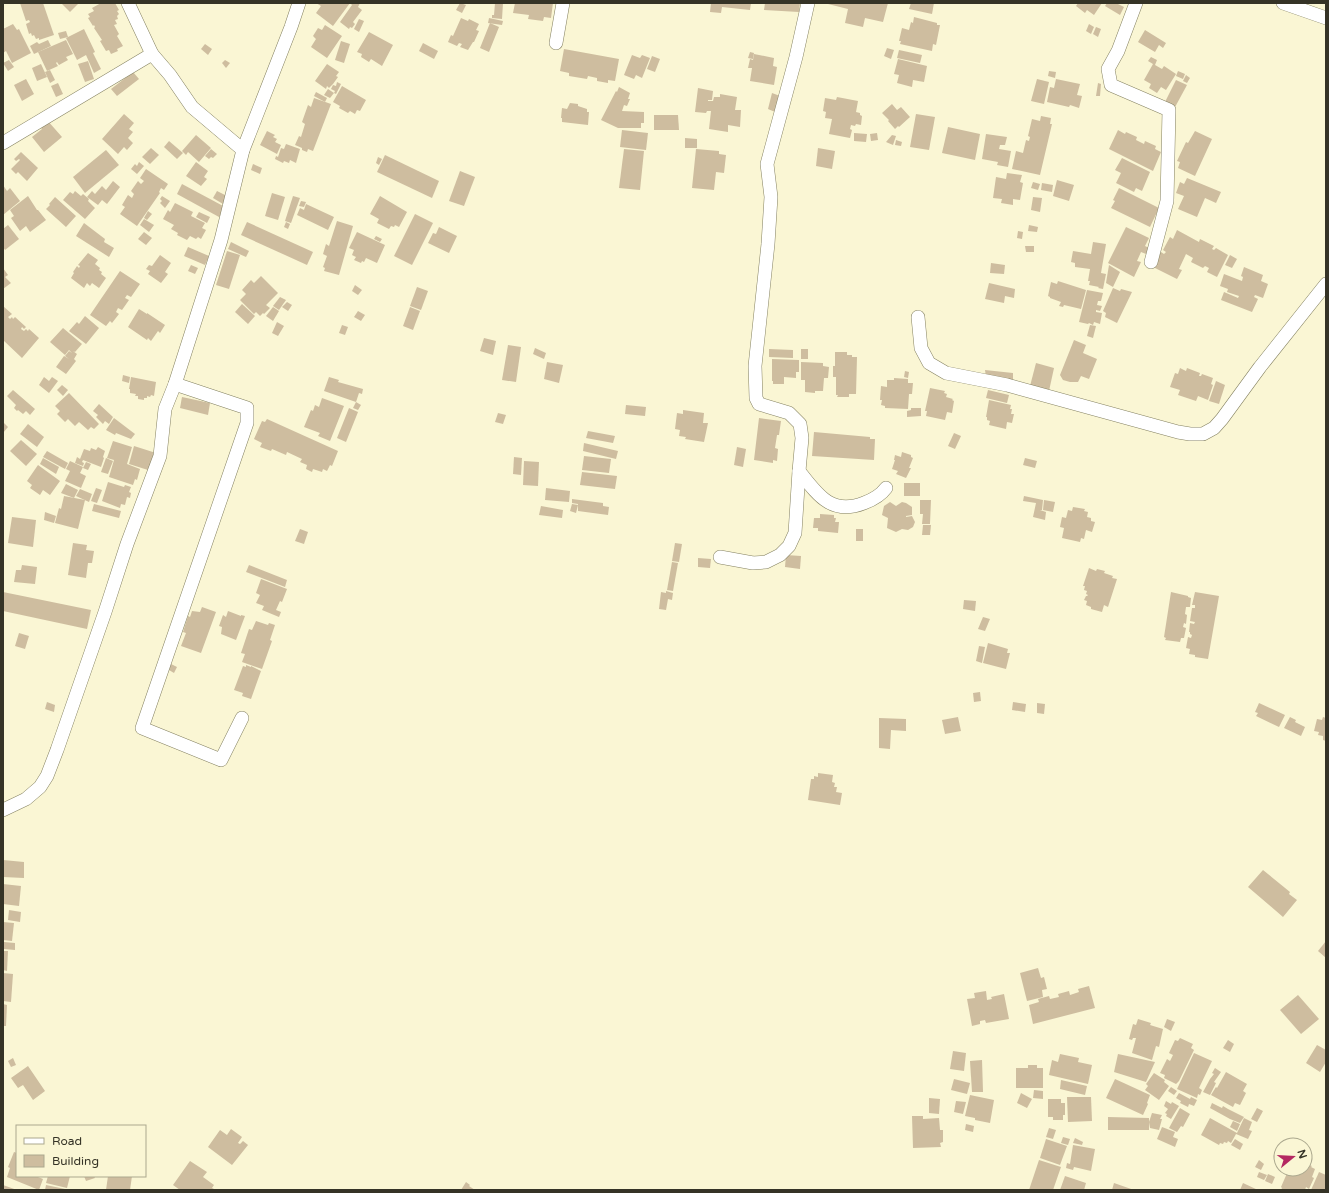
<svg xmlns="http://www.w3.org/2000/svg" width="1329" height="1193" font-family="'Varela Round',sans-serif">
<rect width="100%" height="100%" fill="#faf6d4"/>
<g fill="#cebd9f">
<path d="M20,3h23l11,32 -15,5v-2l-3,1 -2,-4 -2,1 -1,-3 -2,1 -3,-10 4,-2 -1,-2 -3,1z"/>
<path d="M61,3h18l-9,9z"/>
<path d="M101,3h14l4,7 -2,1 2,3 -2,2 1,3 -3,1 2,4 -3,1 5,9 -2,2 6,10 -6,3 1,2 -7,3 -2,-4 -3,1 -6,-10 2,-1 -8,-12 1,-1 -1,-2 -1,1 -5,-8 2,-1 -2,-3 6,-3 -2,-3z"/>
<path d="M316,3h44l-2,4 4,3 -9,12 2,2 -3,4 -2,-1 -1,2 -9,-7 12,-17 -2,-2 -17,23 -17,-13 5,-7z"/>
<path d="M460,3l6,2 -4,8 -6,-3z"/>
<path d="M495,3h8l-1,16 -10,-1v-3h2z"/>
<path d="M515,3h38l-2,15 -7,-1 -1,4 -15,-2 1,-4 -16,-2z"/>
<path d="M711,3h40l-1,7 -28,-3 -1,6 -11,-1z"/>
<path d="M765,3h35l-1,9 -35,-2z"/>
<path d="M828,3h60l-5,19 -18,-4 -2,9 -18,-4 3,-14 -20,-5z"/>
<path d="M911,3h23l-2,11 -23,-5z"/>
<path d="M1078,3h24l-8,12 -7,-5 -2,3 -9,-7z"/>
<path d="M1107,3h9l8,4 -4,8 -15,-9z"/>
<path d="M914,17l23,6v2h3l-4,20 -3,-1 -1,7 -32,-7 1,-3h-2l3,-13 7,2 2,-8 2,1z"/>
<path d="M461,18l7,3 1,-2 10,5 -3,6 3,1 -5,11h-1l-5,8 -8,-3 2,-3 -3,-1 -2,3 -9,-4 3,-7 2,1z"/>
<path d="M489,18l14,3 -1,4 -14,-2z"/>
<path d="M359,19l5,2 -5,11 -5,-3z"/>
<path d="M490,23l9,4 -10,25 -9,-4z"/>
<path d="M13,24l4,6 2,-1 12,24 -19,10 -6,-12 -3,2v-24z"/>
<path d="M1089,24l5,3 -3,7 -5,-3z"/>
<path d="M325,25l17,11 -15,22 -16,-11 5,-8 -3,-3 5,-8 4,2z"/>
<path d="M1096,27l5,2 -3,8 -5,-3z"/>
<path d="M84,29l11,23 -2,1 8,16 -7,4 -8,-18 -9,5 -11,-22z"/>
<path d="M1145,30l21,13 -3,5 -4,-3 -4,7 -17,-10z"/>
<path d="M66,31l2,6 -8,2 -2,-6z"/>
<path d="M369,32l24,13 -11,21 -11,-7 -2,3 -8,-5 1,-3 -5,-2z"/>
<path d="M48,40l3,6 -17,8 -4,-8 7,-4 2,2z"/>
<path d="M66,40l7,14 -7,3 2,3 -9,5 -2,-3 -1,1 2,3 -11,5 -9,-19z"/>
<path d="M341,41l9,3 -6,19 -9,-3z"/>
<path d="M423,43l15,8 -4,8 -15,-8z"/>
<path d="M205,44l7,5 -4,6 -7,-6z"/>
<path d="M887,48l7,2 -3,9 -7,-3z"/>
<path d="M564,49l55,10 -4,22 -7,-1v3l-11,-2v-3l-9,-2 -1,3 -18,-3v-3l-9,-2z"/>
<path d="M899,50l23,5 -2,8 -23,-5z"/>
<path d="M750,52l4,1 -1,6 -5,-1z"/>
<path d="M754,54l20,4 -1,8 4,1 -3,18 -24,-4 2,-13h-4l2,-9 3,1z"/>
<path d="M632,55l8,3 2,-3 8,3 -8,20 -6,-3 -2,4 -10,-4z"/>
<path d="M652,56l8,3 -5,13 -8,-3z"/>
<path d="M1151,57l6,3 -2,5 7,4 2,-3 12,8 -10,16 -5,-3 -4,6 -8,-5 2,-4 -7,-4 9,-16 -5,-3z"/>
<path d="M898,59l29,7 -3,16 -11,-2 -1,7 -15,-4 2,-8 -5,-1z"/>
<path d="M9,60l5,7 -6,4 -5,-8z"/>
<path d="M225,60l5,3 -4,5 -4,-5z"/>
<path d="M88,61l6,18 -9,3 -7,-18z"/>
<path d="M41,64l6,13 -10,4 -5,-13z"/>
<path d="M327,64l12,8 -3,4 2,1 -5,7 -4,4 -2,-2 -1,3 -11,-8z"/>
<path d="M50,70l5,10 -5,3 -5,-11z"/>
<path d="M1049,71l7,1 -1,6 -7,-2z"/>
<path d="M1178,71l7,3 -2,5 -7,-3z"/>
<path d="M133,72l6,7 -22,17 -6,-7z"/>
<path d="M1186,75l4,3 -3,5 -4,-2z"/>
<path d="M26,79l8,15 -12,7 -8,-16z"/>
<path d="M1037,79l12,3 -5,22 -13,-3z"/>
<path d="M1056,79l24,5 -3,11 5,1 -3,12 -9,-3 -1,2 -22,-5 3,-15 4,1z"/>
<path d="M1176,80l11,5 -13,24 -10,-5z"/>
<path d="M337,82l4,2 -5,10 -2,-1 1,-2 -4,-2 2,-4 3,1z"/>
<path d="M58,83l5,11 -7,3 -5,-11z"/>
<path d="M1098,83l3,1 -1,12h-4z"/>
<path d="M342,86l24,14 -6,11 -3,-1 -2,4 -5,-3 -2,2 -9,-5 1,-2 -7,-4z"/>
<path d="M619,87l11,6 -2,6h2l-3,7 -3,-1 -2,6 22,1v11h-3v5h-23l-17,-8 15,-29 1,1z"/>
<path d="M698,88l15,3 -1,9h-4v1h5l1,-4h6v-3l17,3 -2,13h6l-1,17 -12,-2v7l-19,-3 2,-18h-4l-1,2 -11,-1z"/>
<path d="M328,89l6,4 -4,5 -6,-3z"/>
<path d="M316,92l11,6 -2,4 -11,-6z"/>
<path d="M772,93l8,3 -5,16 -7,-3z"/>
<path d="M837,97l21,4 -2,11 4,1v2l2,1 -1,9 -5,-1 -1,2 -4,-1 -1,4 2,1 -2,8 -21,-4 3,-15 -7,-1 1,-6 -3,-1 2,-13 11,2z"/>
<path d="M314,98l17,6 -18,47 -5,-2 -1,3 -5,-2v-2l-7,-3 4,-9 2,1 4,-13 -3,-2 6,-17 3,2z"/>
<path d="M570,103l8,1v2l9,3v3h2l-1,13 -26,-3v-4h-1l1,-10 5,1z"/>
<path d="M892,104l5,6 4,-3 9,10 -11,10 -1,-1 -3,3 -7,-8 1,-1 -7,-7z"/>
<path d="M124,114l10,9 -5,6 4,3 -5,6 5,5 -6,7 -3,-3 -6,7 -16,-15z"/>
<path d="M916,114l19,3 -6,33 -19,-3z"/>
<path d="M654,115h24l1,15h-25z"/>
<path d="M1041,116l10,2 -1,6h2l-12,51 -28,-6 4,-18 7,2 3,-13 3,1 1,-4 -2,-1 4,-17 8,2z"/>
<path d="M47,120l15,17 -18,15 -12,-15 10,-8 -3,-3z"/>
<path d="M948,127l32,7 -5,26 -33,-7z"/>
<path d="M622,130l26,3 -2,17 -26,-3z"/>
<path d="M1118,130l7,4 1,-2 11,5 -1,3 8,4 1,-3 11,5 -1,3 6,3 -8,19 -44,-22z"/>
<path d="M267,131l8,4 -2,2 4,2 -2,3 6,3 -4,9 -17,-9z"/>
<path d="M1195,131l17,8 -17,37 -17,-8 2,-6 -3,-1 9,-19 2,1z"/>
<path d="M854,133l13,1 -1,8 -12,-1z"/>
<path d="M877,133l1,7 -7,1 -1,-7z"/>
<path d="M986,134l21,3 -2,8h-5l-1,4 12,2 -3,16 -11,-2 1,-3 -16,-3z"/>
<path d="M196,135l15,13 -12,14 -11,-10 -2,3 -4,-4z"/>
<path d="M892,135l4,1 -3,9 -7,-3z"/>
<path d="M685,138l12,1v9h-12z"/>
<path d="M896,140l6,2 -1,4 -6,-1z"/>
<path d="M169,141l14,12 -6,6 -13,-12z"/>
<path d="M286,144l14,5 -4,14 -6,-3 -1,3 -5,-2 -1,2 -8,-4 1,-3 2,1 3,-9 3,1z"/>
<path d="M151,148l8,7 -9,9 -8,-7z"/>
<path d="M818,148l17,3 -3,18 -16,-3z"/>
<path d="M211,149l6,5 -4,4 -2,-1 -2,2 -4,-3z"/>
<path d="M624,149l20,2 -4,39 -21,-2z"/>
<path d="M696,149l23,2v3l7,1 -2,18 -8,-1 -2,18 -22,-2z"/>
<path d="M106,150l13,15 -34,28 -12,-16z"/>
<path d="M21,152l17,16 -11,13 -9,-9 -2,2 -5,-5 9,-9 -1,-1 -3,2 -2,-2z"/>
<path d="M385,155l54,26 -7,17 -55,-26z"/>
<path d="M378,157l4,2 -3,6 -3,-2z"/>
<path d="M1122,158l28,14 -8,19 -6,-3 -2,4 -18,-9 5,-10 -6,-3z"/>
<path d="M139,162l5,4 -7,8 -6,-5 4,-5 2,2z"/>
<path d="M196,162l12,9 -4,6 3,2 -6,7 -15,-10z"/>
<path d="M253,164l9,4 -2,6 -9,-4z"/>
<path d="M146,169l22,15 -4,6 -3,-2 -2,4 1,1 -23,33 -17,-12 5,-7 -3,-2 6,-10 4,3 2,-4 -3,-3 7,-10 3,3 3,-3 -4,-3z"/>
<path d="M460,171l15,6 -11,29 -15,-5z"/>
<path d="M1007,173l15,2 -2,7 3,1 -3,17 -7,-1v6l-12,-2 1,-4 -9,-1 3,-21 10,2z"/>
<path d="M1187,178l34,14 -5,11 -11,-5 -8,19 -19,-8 6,-13 -8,-3 4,-11 4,2z"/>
<path d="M1057,180l17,5 -5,16 -16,-5z"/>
<path d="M113,181l7,6 -13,17 -5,-4 -4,5 -11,-8 5,-6 3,3 7,-8 4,4z"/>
<path d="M1033,182l7,2 -2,6 -7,-2z"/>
<path d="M1042,183l11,2 -1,7 -11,-2z"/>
<path d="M182,184l43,23 -6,10 -42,-23z"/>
<path d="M3,185l4,6 3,-3 10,13 -17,14z"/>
<path d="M1119,188l40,20 -9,19 -39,-19 4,-7 -2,-1z"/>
<path d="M75,191l6,5 2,-2 6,5 -1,2 7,7 -10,11 -22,-19 7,-8 3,2z"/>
<path d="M217,191l10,5 -4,8 -10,-6z"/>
<path d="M272,193l13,4 -7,23 -13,-4z"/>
<path d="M28,196l9,14h1l8,10 -16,12 -4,-6 -6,5 -9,-13 3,-2 -4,-6z"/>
<path d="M162,196l8,5 -5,7 -5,-5 2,-2 -2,-2z"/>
<path d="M293,196l7,2 -9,25 -6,-2z"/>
<path d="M380,196l27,16 -8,15 -4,-2 -1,2 -3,-1 -2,3 -12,-6 2,-4 -9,-5z"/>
<path d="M55,197l21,19 -10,11 -20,-18 4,-4 -1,-1z"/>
<path d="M1033,197l9,1 -2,14 -9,-2z"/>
<path d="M301,201l5,1 -2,5 -5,-1z"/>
<path d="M175,203l18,9 -2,4 14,7 -3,5 4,2 -5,9 -3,-2 -2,2 -6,-3 -3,4 -10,-5 1,-2 -7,-4 3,-4 -11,-6 5,-9 2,2z"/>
<path d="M306,204l28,13 -6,13 -31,-15 3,-7 4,2z"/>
<path d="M148,211l4,3 -5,6 -3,-2z"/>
<path d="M199,212l11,5 -3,6 -11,-6z"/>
<path d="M415,214l18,9 -21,42 -18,-9z"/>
<path d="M144,219l10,6 -5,7 -9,-7z"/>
<path d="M337,221l16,5 -14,49 -15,-4 1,-3 -2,-1 4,-11 -4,-2 3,-10 3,2z"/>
<path d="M247,222l66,30 -6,13 -66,-30z"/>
<path d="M286,222l4,2 -2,5 -4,-2z"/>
<path d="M84,223l21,16 -1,3 10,6 -5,9 -33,-21z"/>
<path d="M8,225l11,14 -14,11 -2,-3v-18z"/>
<path d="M1029,225l9,2 -1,5 -9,-1z"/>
<path d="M439,227l18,9 -8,17 -21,-10 5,-10 3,1z"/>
<path d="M1126,227l23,11 -4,8 4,2 -3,6 -5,-2 -4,9 4,1 -7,15 -26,-14z"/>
<path d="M1177,230l22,12 1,-3 14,7 -2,3 2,1 2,-2 12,7 -11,22 -10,-5 2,-4 -4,-2 -2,2 -12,-6 2,-4 -7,-4 -7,15 3,1 -5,9 -24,-12 8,-15 3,2 2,-2 -3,-2 7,-13 3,2z"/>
<path d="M1018,231l5,1 -1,7 -5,-1z"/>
<path d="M144,232l8,6 -6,7 -8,-6z"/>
<path d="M357,232l28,13 -8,18 -11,-5 -2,4 -2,-1 -1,2 -7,-3 2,-3 -4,-2 2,-5 -5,-2z"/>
<path d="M376,236l6,3 -2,3 -6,-3z"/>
<path d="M231,242l18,9 -3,6 -18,-8z"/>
<path d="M1093,242l13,2 -5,29 5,1 -3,15 -5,-1 1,-1 -10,-2 1,-4h-2l2,-12 -15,-2v-4l-4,-1 2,-11 18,3z"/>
<path d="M1025,246h9v6h-8z"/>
<path d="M188,247l21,9 -4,9 -21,-9z"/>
<path d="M227,251l13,4 -11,34 -13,-4z"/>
<path d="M88,253l10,7 -3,4 5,4 -1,2 3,2 -1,2 5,4 -7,10 -7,-5 -2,3 -3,-3 -3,5 -13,-10 3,-5 -1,-1 4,-6 2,2 1,-2 -2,-1z"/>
<path d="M160,255l11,8 -6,9 3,2 -7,9 -13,-9 2,-3 -4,-2 3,-4 3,1z"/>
<path d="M1230,255l7,4 -5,9 -7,-3z"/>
<path d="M991,263l14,2 -1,9 -14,-1z"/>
<path d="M191,265l7,3 -3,6 -7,-3z"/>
<path d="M1109,265l11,7 -7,15 -7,-4z"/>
<path d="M1244,267l19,8 -2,6 7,3 -5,14 -8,-3 -1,2 4,2 -6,13 -31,-12 3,-8 14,6 1,-2 -12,-4 1,-3 -8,-3 4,-12 18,7 1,-4 -2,-1z"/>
<path d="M3,268l5,7 -3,2 6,6 -8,6z"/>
<path d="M120,271l20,13 -9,13 -4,-2 -2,3 4,2 -7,10 -4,-2 -2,4 3,2 -7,9 -2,-2 -4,5 -16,-11z"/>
<path d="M261,276l17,17 -12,12 4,3 -6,6 -1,-1 -3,3 -4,-4 -2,2 -14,-14 6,-6 -4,-4 9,-10 3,3z"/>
<path d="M1058,281l28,9 -5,19 -17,-4 -1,2 -4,-1 2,-4 -11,-4v-1l-2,-1 3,-14 6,2z"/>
<path d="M989,283l26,6 -1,9 -9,-2 -1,7 -19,-4z"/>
<path d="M355,285l7,5 -4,5 -6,-4z"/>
<path d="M417,287l11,4 -7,19 -11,-4z"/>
<path d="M1113,288l7,3 1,-2 11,3 -15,31 -12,-6 1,-4 -3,-2z"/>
<path d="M1087,290l16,3 -2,8h-3l-1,4 5,1 -2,5 -4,-1v2l6,1 -2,11 -6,-2 -1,3 -4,-2 -1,1 -9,-2z"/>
<path d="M280,297l6,3 -7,10 -6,-4z"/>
<path d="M287,302l5,3 -4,6 -6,-4z"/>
<path d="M242,304l13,12 -7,8 -13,-12z"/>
<path d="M3,306l9,8 -4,3 2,2 2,-2 1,2 2,-2 11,10 -2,2 -2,-2 -1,2 3,2 2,-2 2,2 1,-2 10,9 -17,20 -19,-18z"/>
<path d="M273,307l6,4 -6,10 -7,-5z"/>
<path d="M410,307l10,4 -7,19 -10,-4z"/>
<path d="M139,309l8,5v-1l18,12 -5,8 -2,-2 -7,10 -3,-3 -1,2 -19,-13z"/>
<path d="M358,311l7,4 -4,6 -7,-4z"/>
<path d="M85,316l14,12 -13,16 -17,-13 8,-9 2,2z"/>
<path d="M277,322l7,4 -6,10 -6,-3z"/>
<path d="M342,325l6,2 -3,8 -6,-2z"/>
<path d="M1090,325l6,1 -3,12 -6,-2z"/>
<path d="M63,328l19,16 -7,8 -2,-1 4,3 -3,5 2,2 -10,13 -10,-7 8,-11 5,3 -4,-3 4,-5 3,2 -3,-3 -4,5 -15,-13z"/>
<path d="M484,338l12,3 -3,14 -13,-4z"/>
<path d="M1074,340l12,5 -3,8 14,6 -8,20 -8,-3 -3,6h-8l-7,-2 -3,-5z"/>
<path d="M508,345l13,2 -5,35 -14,-2z"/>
<path d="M535,348l11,5 -2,6 -11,-5z"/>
<path d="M769,349l24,1v8l-24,-1z"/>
<rect x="801" y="349" width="7" height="10"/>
<path d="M835,352h12v3h5v2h5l-1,37h-7v3h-12l1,-2h-2v-18h-3v-11h2z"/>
<path d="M772,359l27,1v12h-3v6l-12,-1v7h-11v-3h-1z"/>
<path d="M547,362l16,3 -4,18 -15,-4z"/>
<path d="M801,362l22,1v3l6,1 -1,11h-4l-1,13h-8v2l-10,-1v-12h-4z"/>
<path d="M1036,363l18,5 -5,23 -19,-5z"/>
<path d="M1180,368l6,3 1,-3 13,5 -1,3h2l1,-2 11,4 -2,6 2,1 -5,15 -10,-4 -2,5 -18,-6 2,-5 -10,-3 5,-14 3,1z"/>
<path d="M985,370l28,3v11l-27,-7z"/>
<path d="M905,371l4,1 -1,6 -4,-1z"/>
<path d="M123,375l7,2 -1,6 -7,-2z"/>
<path d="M44,377l5,4 3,-4 6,4 -3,4 -4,-3 4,3 -6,8 -10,-8z"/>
<path d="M131,377l25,5 -2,14 -3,-1 -1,2 -3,-1v2h-3v2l-6,-1v-3h-3l1,-2 -6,-1v-4h-1z"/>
<path d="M329,377l10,3 -1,2 25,7 -1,5 -3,-1 -3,9 -32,-11z"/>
<path d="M894,378l14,1v4h5l-1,11h-3l-1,15 -23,-1v-2l-4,-1 1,-5h-2l1,-14 6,1v-7h7z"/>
<path d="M1216,381l9,4 -6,19 -10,-3z"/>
<path d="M62,385l6,5 -5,6 -6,-6z"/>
<path d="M930,388l15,3 -1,2 3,1 -1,3 7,2 -1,1 2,1 -2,12 -5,-1 -2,8 -19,-4 1,-5h-2z"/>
<path d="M13,390l22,19 -5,6 -4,-4 -3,3 -5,-4 -1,1 -3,-3 2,-3 -9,-9z"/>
<path d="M988,390l21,5 -2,8 -21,-5z"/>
<path d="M69,393l30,31 -5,5 -3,-2 -3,3 -9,-8 -4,4 -7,-7 -3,3 -8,-8 3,-3 -5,-5z"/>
<path d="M182,397l28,6 -2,12 -28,-7z"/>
<path d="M322,398l22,8 -14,35 -12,-5 2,-3 -16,-6 7,-17 2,1 2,-6 4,2z"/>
<path d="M989,400l22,5 -1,4h2l-1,5h3l-2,9 -5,-1 -1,7 -17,-4 1,-4 -3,-1v-3h-1z"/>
<path d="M356,402l5,3 -3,5 -5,-2z"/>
<path d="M99,404l14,13 -4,7 -4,-3 -2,3 -7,-7 2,-2 -5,-4z"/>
<path d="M626,405l20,2 -1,9 -20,-2z"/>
<path d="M349,408l9,4 -12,30 -9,-4z"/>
<path d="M911,408h10v8l-14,1v-6l4,-1z"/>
<path d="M683,410l21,3 -1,10h5l-4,19 -19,-3 1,-2 -7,-1 1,-6 -5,-1 2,-16 6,1z"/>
<path d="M498,413l8,2 -3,9 -8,-2z"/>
<path d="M114,418l21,16 -4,5 -15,-6 -1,2 -9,-5z"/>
<path d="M759,418l22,3 -2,14h-2l-2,13 3,1 -1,12 -4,-1v3l-19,-3z"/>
<path d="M267,419l71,32 -6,15 -2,-1 -3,6 -4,-2 -1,3 -9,-3 -1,3 -6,-3 1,-4 -7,-3 2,-3 -15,-7 -1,3 -14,-6 -1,2 -11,-4 2,-4 -8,-4 8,-18 3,1z"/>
<path d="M3,422l5,5 -5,6z"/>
<path d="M28,424l16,13 -7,10 -17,-13z"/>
<path d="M588,431l27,5 -2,7 -27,-5z"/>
<path d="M814,432l56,5v2h5l-1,21 -62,-4z"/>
<path d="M954,433l7,3 -6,13 -7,-3z"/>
<path d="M21,440l16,14 -11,12 -16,-15z"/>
<path d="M113,441l19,6 -5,17 13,5 -3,11 -2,-1 -2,6 -24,-8 5,-17 -7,-2z"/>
<path d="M584,443l34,8 -2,8 -33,-8z"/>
<path d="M134,446l22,7 -8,17 -19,-6z"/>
<path d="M98,447l7,4 -2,6 1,1 -3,9 -18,-7 -1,2 2,1 -1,3 -8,-3 2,-6 3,2 4,-10 6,2 1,-3 5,2z"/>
<path d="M737,447l9,2 -3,18 -9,-2z"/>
<path d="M47,451l21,12 -3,6 -22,-12z"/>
<path d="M902,452l9,3v2l2,1 -4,10h2l-5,10 -10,-4 2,-3 -6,-2 3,-9h-1l1,-5 6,2z"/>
<path d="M584,456l27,3 -2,14 -27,-3z"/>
<path d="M514,457l8,1 -1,17 -8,-1z"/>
<path d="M43,458l16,9 -3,7 -16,-10z"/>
<path d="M106,458l7,3 -5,13 -7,-2z"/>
<path d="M1025,458l12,3 -2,7 -12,-3z"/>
<path d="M70,461l13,6 -3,6 6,3 -5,12 -16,-7 5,-10 -4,-2z"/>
<path d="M524,461l15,1 -1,24 -15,-1z"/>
<path d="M86,462l5,2 -3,6 -5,-2z"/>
<path d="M38,465l22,16 -10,14 -7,-5 -3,5 -10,-7 2,-3 -5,-4z"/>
<path d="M582,472l35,4 -2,13 -35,-4z"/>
<path d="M108,482l16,5 1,-2 6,2 -2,5 2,1 -1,5 -3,-1 -2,8 -4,-1 -1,4 -18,-7z"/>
<rect x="904" y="483" width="16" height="13"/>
<path d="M66,484l12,6 -4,8 -13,-5z"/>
<path d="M96,488l6,2 -5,13 -6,-2z"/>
<path d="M546,488l24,3 -1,11 -24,-2z"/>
<path d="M80,489l12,5 -3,8 -13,-6z"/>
<path d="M64,496l21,4 -7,29 -23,-6 4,-15 2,1z"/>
<path d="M1024,496l19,4 -1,10h-2l6,2 -1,8 -12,-3 3,-14 -13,-2z"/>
<path d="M572,499l31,4v3l6,1 -1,8 -30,-4v-7l-6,-1z"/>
<path d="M920,500h11l-1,24h-8l1,-10h-3z"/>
<path d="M1044,500l11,2 -2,10 -10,-2z"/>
<path d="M890,502l6,4 6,-4 4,1 6,4v8l-6,1v1l6,-1 3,6 -2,5 -5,3 -6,-1 -6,3 -9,-4 1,-10 -6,-3 2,-9z"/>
<path d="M94,504l27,7 -2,7 -27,-7z"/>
<path d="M572,504l6,1 -2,8 -6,-2z"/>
<path d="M541,506l22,4 -1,8 -23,-3z"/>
<path d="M1073,507l12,2 -1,2 4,1 -1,5 4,1v3l4,1 -3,10 -6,-2 -2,9 -3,-1 -1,4 -18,-4 2,-10 -4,-1 2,-10 4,1 2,-8 4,1z"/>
<path d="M45,512l11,4 -2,7 -10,-3z"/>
<path d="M820,514l14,1v3h2l-1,4h4l-1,11 -20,-2v-3h-5l1,-10h6z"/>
<path d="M12,517l24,3 -3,27 -25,-4z"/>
<path d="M923,525h8l-1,10h-8z"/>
<path d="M300,529l8,3 -4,12 -9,-3z"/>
<rect x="856" y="529" width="7" height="12"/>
<path d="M73,543l14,2 -1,5 8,1 -2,12h-4l-2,15 -18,-3z"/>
<path d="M675,543l7,1 -3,18 -7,-1z"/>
<path d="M786,555l15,1 -1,13 -15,-2z"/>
<path d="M698,558l13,1 -1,9 -12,-1z"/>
<path d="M672,562l6,1 -5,28 -6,-1z"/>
<path d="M22,565l15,2 -2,17 -21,-2 2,-12h5z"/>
<path d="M249,565l38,15 -2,7 -39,-15z"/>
<path d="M1089,568l7,3 1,-2 8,2 -1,2 9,3 -1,2 5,1 -9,28 -4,-2 -2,7 -11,-3v-2l-5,-2 1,-4 -3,-1 2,-4h1l1,-1 -2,-1 1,-3 -3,-1 1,-4h-2z"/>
<path d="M261,579l26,10 -5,13 -2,-1 -4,9 5,2 -2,5 -17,-7 2,-4 -8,-3 4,-8 -4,-2z"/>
<path d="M666,591l7,2 -1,7 -4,-1 -2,11 -7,-1 2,-17 5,1z"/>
<path d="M3,592l88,18 -4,19 -84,-18z"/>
<path d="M1171,592l17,4v1l3,1 -1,9h-4l-1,7 2,1 -1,9 -2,-1 -1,4 3,1 -2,10h-3l-1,4 -15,-2 1,-2 -2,-1z"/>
<path d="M1195,592l24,4 -11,63 -13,-2v-2l-6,-1 1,-5 -4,-1 2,-11 3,1 1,-3 -2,-1v-2h-1l1,-9 4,1 1,-2 -5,-1 2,-13h3v-3h-3z"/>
<path d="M964,600l12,1 -1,10 -12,-2z"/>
<path d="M202,607l14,5 -15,41 -20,-7 5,-13 -3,-1 5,-16 2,1 2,-6 8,1z"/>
<path d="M228,611l13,5v-1l4,1 -9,24 -15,-6 1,-7 -3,-1 4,-11 3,2z"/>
<path d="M983,617l7,2 -5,12 -7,-2z"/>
<path d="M256,621l12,4 1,-2 6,2 -5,15 2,1 -10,28 -20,-7 3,-8 -4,-1 8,-24 3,1z"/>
<path d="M19,633l10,3 -4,13 -10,-3z"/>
<path d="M988,643l20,6 -1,4h3l-4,16 -23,-6z"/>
<path d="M979,646l6,1 -3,16 -6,-2z"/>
<path d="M171,664l6,3 -3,6 -5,-3z"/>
<path d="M246,665l5,2v-1l10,5 -10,28 -9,-3 1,-3 -9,-3 9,-24 3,1z"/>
<path d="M980,692l1,9 -7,1 -1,-9z"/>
<path d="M47,702l8,3 -1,7 -9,-3z"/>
<path d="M1013,702l13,2 -1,8 -13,-2z"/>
<path d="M1037,703l8,1 -1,10 -7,-1z"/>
<path d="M1259,703l26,12 -6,12 -23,-11 2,-3 -3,-1z"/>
<path d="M958,717l3,14 -16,3 -3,-14z"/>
<path d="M1290,717l6,3 -1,2 10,5 -4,9 -17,-8z"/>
<path d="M1323,717l3,1v23l-3,-1v-4l-5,-1 1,-3 -5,-1 3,-12 5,1z"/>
<path d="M879,718l27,1v12l-15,-1 -1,19 -11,-1z"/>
<path d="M818,773l15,2 -1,7 3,1 -1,4h3l-1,5 6,1 -2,12 -32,-5 3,-21h3v-3l4,1z"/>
<path d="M3,860l21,2v16l-21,-1z"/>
<path d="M1263,870l27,22 -1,2 8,6 -14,17 -35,-30z"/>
<path d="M3,884l18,2 -2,20 -16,-2z"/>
<path d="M9,910l12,2 -1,10 -12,-2z"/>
<path d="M3,922l11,1 -2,18 -9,-1z"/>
<path d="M1326,941v17l-8,-7z"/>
<path d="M4,942l11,1v7l-11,-1z"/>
<path d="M3,951h5l-1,20 -4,-1z"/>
<path d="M1038,968l3,10 3,-1 3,12 -5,1 1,7 -16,4 -7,-28z"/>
<path d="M3,973l10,1 -2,28 -8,-1z"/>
<path d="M1089,986l6,22 -62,16 -4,-19 10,-3 -1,-3 11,-3 1,3 9,-2 -1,-3 11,-3 1,4 9,-3 -1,-3z"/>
<path d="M986,991l1,9 5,-1 -1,-2 13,-3 5,25 -23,4 -1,-3 -5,1v3l-8,2 -5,-27 8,-1 -1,-5z"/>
<path d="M1298,995l21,24 -18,15 -21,-24z"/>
<path d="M3,1004l4,1 -1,21h-3z"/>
<path d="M1138,1019l13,4 -1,2 13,4 -4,18 -3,-1 -4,14 -20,-7 4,-15h-3l-1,2 -3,-1 4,-15 3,1z"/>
<path d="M1167,1019l8,3 -4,9 -7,-4z"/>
<path d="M1180,1038l13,6 -2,4 3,2 -15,31 -3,3 -12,-6 1,-3 -5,-2 7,-14 3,2 3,-6 -4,-2 6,-13 3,1z"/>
<path d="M1228,1040l6,4 -4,8 -7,-4z"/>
<path d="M1317,1045l9,5v12l-6,10 -14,-9z"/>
<path d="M953,1051l13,2 -2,18 -14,-2z"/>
<path d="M1194,1053l18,8 -13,27 3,2 -2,5 -2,-1 -1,4 -20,-9z"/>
<path d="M1060,1054l19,4 -1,4 14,3 -4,19 -39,-9 3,-15 6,2z"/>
<path d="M1118,1054l37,8 -9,20 -32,-10z"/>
<path d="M13,1058l3,7 -5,2 -3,-6z"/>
<path d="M982,1060l1,32h-11l-2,-31z"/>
<path d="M1028,1065h9v3h6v20h-27v-20h12z"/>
<path d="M28,1066l17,25 -12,9 -10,-15 -5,3 -7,-10z"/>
<path d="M1215,1068l6,4 -7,10 2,1 -6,12 -7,-3 7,-13 4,3 -4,-3 4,-5 -2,-1z"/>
<path d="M1226,1072l21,12 -4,7 3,2 -6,12 -5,-2 -2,4 -22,-12 5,-8 1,1z"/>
<path d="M1154,1073l11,7 -1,2 5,4 -10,14 -14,-10 3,-4 -2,-2z"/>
<path d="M954,1079l16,4 -3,11 -16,-4z"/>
<path d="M1115,1079l35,16 -3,8 1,1 -5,11 -37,-17z"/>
<path d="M1061,1080l26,6 -2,9 -25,-6z"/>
<path d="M1171,1087l6,4 -3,4 -6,-4z"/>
<path d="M1034,1090l9,1v8l-10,-1z"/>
<path d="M1021,1093l11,6 -5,9 -10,-5z"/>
<path d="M1179,1093l11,6 1,-2 6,3 -3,6 -5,-2 -1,3 -8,-4 1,-2 -5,-3z"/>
<path d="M970,1095l24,5 -4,23 -15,-3v-2l-10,-2z"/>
<path d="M1067,1097h24l1,24 -24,1z"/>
<path d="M929,1098l11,1 -1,15 -10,-1z"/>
<path d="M1048,1099h13v4h4v12h-2v5h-10v-3h-5z"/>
<path d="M956,1101l10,1 -3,12 -9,-2z"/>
<path d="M1166,1101l5,3 1,-2 7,4 -8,13 -5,-3 1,-2 -2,-1 3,-4 -4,-3z"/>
<path d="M1212,1103l10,5 1,-2 5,3 -2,5 2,-5 16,8 -4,6 -10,-4 3,-5 -3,5 -20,-11z"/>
<path d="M1180,1108l10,6 -7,13 -2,-1 -4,6 -8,-4z"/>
<path d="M1257,1108l6,3 -6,11 -6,-3z"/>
<path d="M1152,1113l10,2 -2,4h2l-3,11 -9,-2 -1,-6z"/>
<path d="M912,1116h11v3l16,-1 1,12h3v12l-3,1 1,4 -28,1z"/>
<path d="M1108,1117l41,1v12h-41z"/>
<path d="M1210,1118l27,15 7,-15 8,4 -3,8 3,1 -4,8 -12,-5 -5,9 -3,-2 -1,2 -3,-1 -1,2 -3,-1 -1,2 -18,-10z"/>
<path d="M1233,1121l7,3 -3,7 -7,-4z"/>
<path d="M966,1124l8,2 -1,6 -8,-2z"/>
<path d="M1162,1127l13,5 -2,5 5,2 -3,8 -18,-8z"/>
<path d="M1049,1128l7,2 -3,9 -7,-2z"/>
<path d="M231,1129l11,8 -4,6 2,1 3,-3 5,4 -16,20 -24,-18 12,-17 7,5z"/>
<path d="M1063,1137l7,2 -2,6 -7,-2z"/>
<path d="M1075,1138l8,4 -1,3 -9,-2z"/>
<path d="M1046,1139l21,7 -7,19 -20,-7z"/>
<path d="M1235,1139l8,5 -3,6 -9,-5z"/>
<path d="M1073,1145l22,4 -4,22 -17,-4 -1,3 -7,-2 1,-5 3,1z"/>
<path d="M14,1152l3,1v23h21v1l5,2 -4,11 -32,-13 3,-9 -2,-1z"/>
<path d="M1039,1160l22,7 -8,23h-24z"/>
<path d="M1259,1160l5,4 -3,6 -6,-3z"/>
<path d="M190,1161l17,11 -4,5 11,8 -2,3 4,2h-36l-7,-5z"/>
<path d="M1305,1163l7,3 -1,1 4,2 -3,8 2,1 -5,11 -3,-2 -1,3h-24l1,-2 -1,-1 7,-16 2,1 1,-3h14z"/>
<path d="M1259,1172l8,3 -3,5 -7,-3z"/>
<path d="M1319,1172l7,3v15h-15z"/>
<path d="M1268,1174l7,3 -3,7 -7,-3z"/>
<path d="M48,1176h22l-3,12 -21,-5z"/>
<path d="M84,1176h10l1,2 -9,3z"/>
<path d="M108,1176h24l-2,14h-24z"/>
<path d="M1065,1176l21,7 -2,7h-24z"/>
<path d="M466,1182l4,3 -1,1 6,4h-14z"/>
<path d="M1114,1183l20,7h-22z"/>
<path d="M1243,1183l15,7h-18z"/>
<path d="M3,1185l14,5h-14z"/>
<path d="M46,1185l19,4v1h-20z"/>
</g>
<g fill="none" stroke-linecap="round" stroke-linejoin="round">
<defs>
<g id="minor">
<path d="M128,3l24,51 18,21 22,32 51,43"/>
<path d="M1136,3l-18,48 -10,18 3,16 58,25 -2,91 -16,61"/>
<path d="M1283,3l43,15"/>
<path d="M556,43l7,-40"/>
<path d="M3,143l149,-89"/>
<path d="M918,317l3,31 8,15 17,10 61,12 171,47 12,2h13l11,-6 8,-9 38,-52 66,-83"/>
<path d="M175,384l72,24v15l-105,305 79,32 21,-42"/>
<path d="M799,471c18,23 32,45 65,32 8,-3 17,-8 22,-15"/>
<path d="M720,557l33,6 13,-1 14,-7 9,-9 6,-13 4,-62 3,-33 -2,-14 -11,-11 -30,-9 -3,-6 -1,-32 13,-122 3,-47 -4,-33 29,-107 12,-54"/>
<path d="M3,810l23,-11 14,-12 7,-11 10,-26 48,-138 22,-68 33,-88 5,-47 10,-25 46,-144 22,-90 48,-123 8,-24"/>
</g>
</defs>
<use href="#minor" stroke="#848161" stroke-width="14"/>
<use href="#minor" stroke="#fff" stroke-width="13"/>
</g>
<rect width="1329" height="1193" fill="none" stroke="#353326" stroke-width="8"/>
<rect x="16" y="1125" width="130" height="52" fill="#faf6d4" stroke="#aba88e"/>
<rect x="24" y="1138" width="20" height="6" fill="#ffffff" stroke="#aba88e"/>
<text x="52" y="1145" font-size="12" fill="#353326">Road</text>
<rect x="24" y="1155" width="20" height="12" fill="#cebd9f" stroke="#aba88e"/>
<text x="52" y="1165" font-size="12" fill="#353326">Building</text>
<g transform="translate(1293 1157) rotate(72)"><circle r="19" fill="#faf6d4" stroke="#aba88e"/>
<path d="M0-3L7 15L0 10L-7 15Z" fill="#b42861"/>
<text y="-6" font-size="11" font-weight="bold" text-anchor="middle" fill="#353326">N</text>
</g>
</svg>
